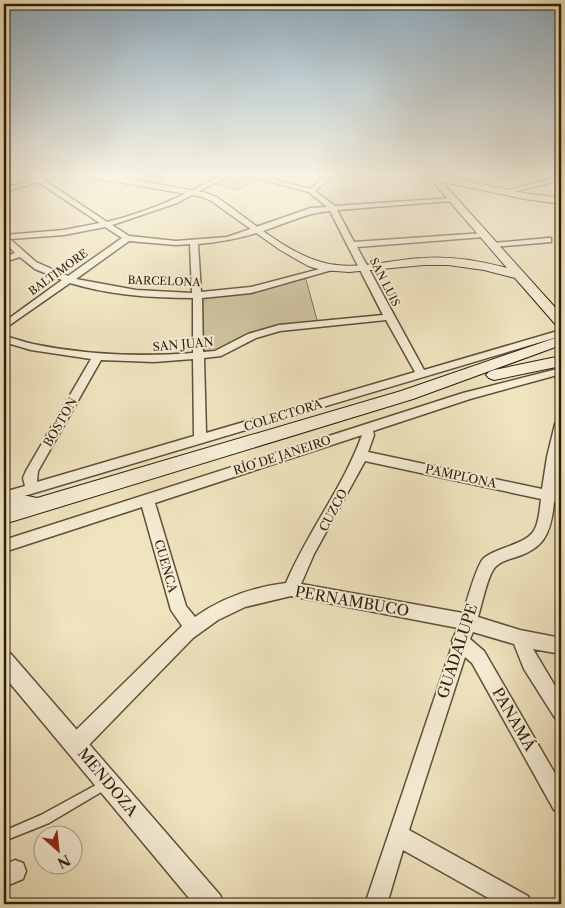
<svg xmlns="http://www.w3.org/2000/svg" width="565" height="908" font-family="'Libre Caslon Text',serif">
<rect width="100%" height="100%" fill="#f0e4bf"/>
<filter id="stains"><feTurbulence type="fractalNoise" baseFrequency=".004" numOctaves="4"/><feColorMatrix values="0 0 0 0 .2 0 0 0 0 .09 0 0 0 0 .02 0 0 0 .5 -.17"/></filter>
<radialGradient id="worn" r=".72"><stop offset=".6" stop-color="#630" stop-opacity="0"/><stop offset="1" stop-color="#630" stop-opacity=".3"/></radialGradient>
<g fill="#cfc3a0" stroke="#7e7156">
<path d="M229,174h10l17,5 -19,11 -24,-7z"/>
<path d="M305,276l12,44 -7,3 -48,6 -40,21 -18,2 -2,-56 36,-2 27,-5z"/>
</g>
<g fill="none" stroke-linecap="round" stroke-linejoin="round">
<defs>
<path id="service" d="M105,780l3,2 2,3 -2,3 -59,35 -45,18v-10l37,-16z"/>
<g id="minor">
<path d="M27,174h8l5,3 10,-3h11l-17,6 63,42c41,-10 79,-27 116,-48h8l-54,29 -65,22 17,11 47,5 51,-4 84,-29 16,-1 -18,-15 -68,-18h12l57,15 18,-15h7l-20,17 20,15 118,-8 2,1 -4,2 -114,9 17,32 130,-9 4,2 -4,2 -127,10 67,123 137,-40v6l-557,166v-10l21,-6 -2,-8 3,-7 65,-112 -60,-9 -27,-8v-6c10,2 19,6 29,8 53,11 106,13 160,9v-55c-42,0 -84,-3 -123,-15l-66,46v-7l58,-42 -27,-11 -15,-12 -16,5v-5l11,-4 -11,-12v-6l60,-5 36,-7 -62,-41 -34,10v-4l29,-9zM330,211l53,104 -104,10 -31,9 -33,17 -12,1 -1,-54 49,-5 88,-25 -4,-3 -84,22 -50,5 -3,-48c23,-2 44,-6 65,-13 23,-8 44,-18 67,-20zM105,227l17,11 -54,38 -32,-14 -26,-23 54,-4zM129,241l47,4 14,-1 2,49 -56,-3 -60,-11zM386,320l29,52 -209,61 -2,-75 17,-2 35,-18 24,-7zM193,359l1,77 -157,46 1,-11 63,-111 53,2z"/>
<path d="M561,176v4l-49,12 -3,-2z"/>
<path d="M548,238h3v4l-58,5 -4,-2 4,-2z"/>
<path d="M561,368v6l-91,25 -97,32 1,4 -6,17 174,37 5,-32 8,-33 2,-3 4,-1v27l-6,44 6,2v10l-7,-1c-3,32 -10,47 -41,56 -7,2 -16,5 -20,12 -7,12 -11,34 -15,47l42,13 41,8v16l-28,-5 28,47v25l-6,-3 -31,-49 -10,-25 -41,-12 -3,7 14,12 77,133v29l-7,-3 -82,-147 -7,-6 -56,173 119,66 3,8h-32l-96,-54 -16,54h-22l88,-261 -1,-2 6,-13 -167,-32 -46,11 -27,13 -25,18 -110,113 -7,2 -7,-2 -2,-7 2,-7 113,-111 -11,-16 -29,-103 -138,45v-12l459,-147zM362,435c-19,53 -54,96 -76,148 -32,4 -64,15 -91,34l-9,-11 -31,-103zM365,461l176,38c-4,39 -8,38 -42,51 -5,2 -12,5 -16,9 -7,8 -16,42 -20,54l-162,-29 13,-30z"/>
<path d="M15,860l8,3 3,8 -3,8 -19,8v-22z"/>
</g>
<path id="tertiary" d="M4,651l7,3 209,241 4,9h-30l-190,-228z"/>
<g id="secondary">
<path d="M84,174h21l102,19 10,4c32,22 70,57 108,66 31,8 67,-4 99,-5 28,-2 56,3 83,10l-81,-94h9l126,140v12l-5,-1 -41,-47 -31,-8 -36,-5h-24l-75,7 -28,-2 -13,-4 -28,-16 -69,-49 -9,-4 -114,-20z"/>
<path d="M561,336v9l-148,54 -409,125v-16l3,-1h-3v-16l33,7 364,-107z"/>
<path d="M561,356v10l-67,14 -5,-2 -3,-3 3,-3 5,-2z"/>
</g>
<path id="primary" d="M414,174h21l89,19 37,5v6l-37,-5 -105,-22z"/>
</defs>
<use href="#service" stroke="#5e5038" stroke-width="3"/>
<use href="#minor" stroke="#5e5038" stroke-width="3"/>
<use href="#tertiary" stroke="#5e5038" stroke-width="3"/>
<use href="#secondary" stroke="#2d1f0b" stroke-width="2"/>
<use href="#primary" stroke="#2d1f0b" stroke-width="2"/>
<use href="#service" fill="#f5edd5" fill-rule="evenodd"/>
<use href="#minor" fill="#f5edd5" fill-rule="evenodd"/>
<use href="#tertiary" fill="#f5edd5" fill-rule="evenodd"/>
<use href="#secondary" fill="#f5edd5" fill-rule="evenodd"/>
<use href="#primary" fill="#f0e4bf" fill-rule="evenodd"/>
</g>
<linearGradient id="sky" x2="0" y2="1"><stop stop-color="#91acbf"/><stop offset="0.58" stop-color="#f8f3e2"/><stop offset="1" stop-color="#f8f3e2" stop-opacity="0"/></linearGradient>
<rect width="565" height="301" fill="url(#sky)"/>
<g text-anchor="middle" dominant-baseline="central" stroke-width="4" stroke-linejoin="round" paint-order="stroke">
<g font-size="11" fill="#2d1f0b" stroke="#f5edd5">
<text transform="translate(58 272) rotate(-36)">BALTIMORE</text>
<text transform="translate(164 281) rotate(2)">BARCELONA</text>
<text transform="translate(385 282) rotate(63)">SAN LUIS</text>
</g>
<g font-size="12" fill="#2d1f0b" stroke="#f5edd5">
<text transform="translate(183 344) rotate(-5)">SAN JUAN</text>
<text transform="translate(283 415) rotate(-17)">COLECTORA</text>
<text transform="translate(60 422) rotate(-60)">BOSTON</text>
<text transform="translate(282 455) rotate(-18)">RÍO DE JANEIRO</text>
<text transform="translate(461 476) rotate(12)">PAMPLONA</text>
<text transform="translate(333 510) rotate(-62)">CUZCO</text>
<text transform="translate(166 566) rotate(74)">CUENCA</text>
</g>
<g font-size="15" fill="#2d1f0b" stroke="#f5edd5">
<text transform="translate(352 601) rotate(10)">PERNAMBUCO</text>
<text transform="translate(457 651) rotate(-72)">GUADALUPE</text>
<text transform="translate(514 719) rotate(60)">PANAMÁ</text>
<text transform="translate(108 782) rotate(50)">MENDOZA</text>
</g>
</g>
<rect width="565" height="908" fill="none" stroke="#f0e4bf" stroke-width="20"/>
<rect x="5" y="5" width="555" height="898" fill="none" stroke="#2d1f0b" stroke-width="2.5"/>
<rect x="10" y="10" width="545" height="888" fill="none" stroke="#2d1f0b"/>
<g transform="translate(58 850) rotate(153)"><circle r="24" fill="#f5edd5" stroke="#a59b84"/>
<path d="M0-4L9 19L0 12L-9 19Z" fill="#8f2418"/>
<text y="-8" font-size="14" font-weight="bold" text-anchor="middle" fill="#2d1f0b">N</text>
</g>
<rect width="100%" height="100%" filter="url(#stains)"/>
<rect width="100%" height="100%" fill="url(#worn)"/>
</svg>
